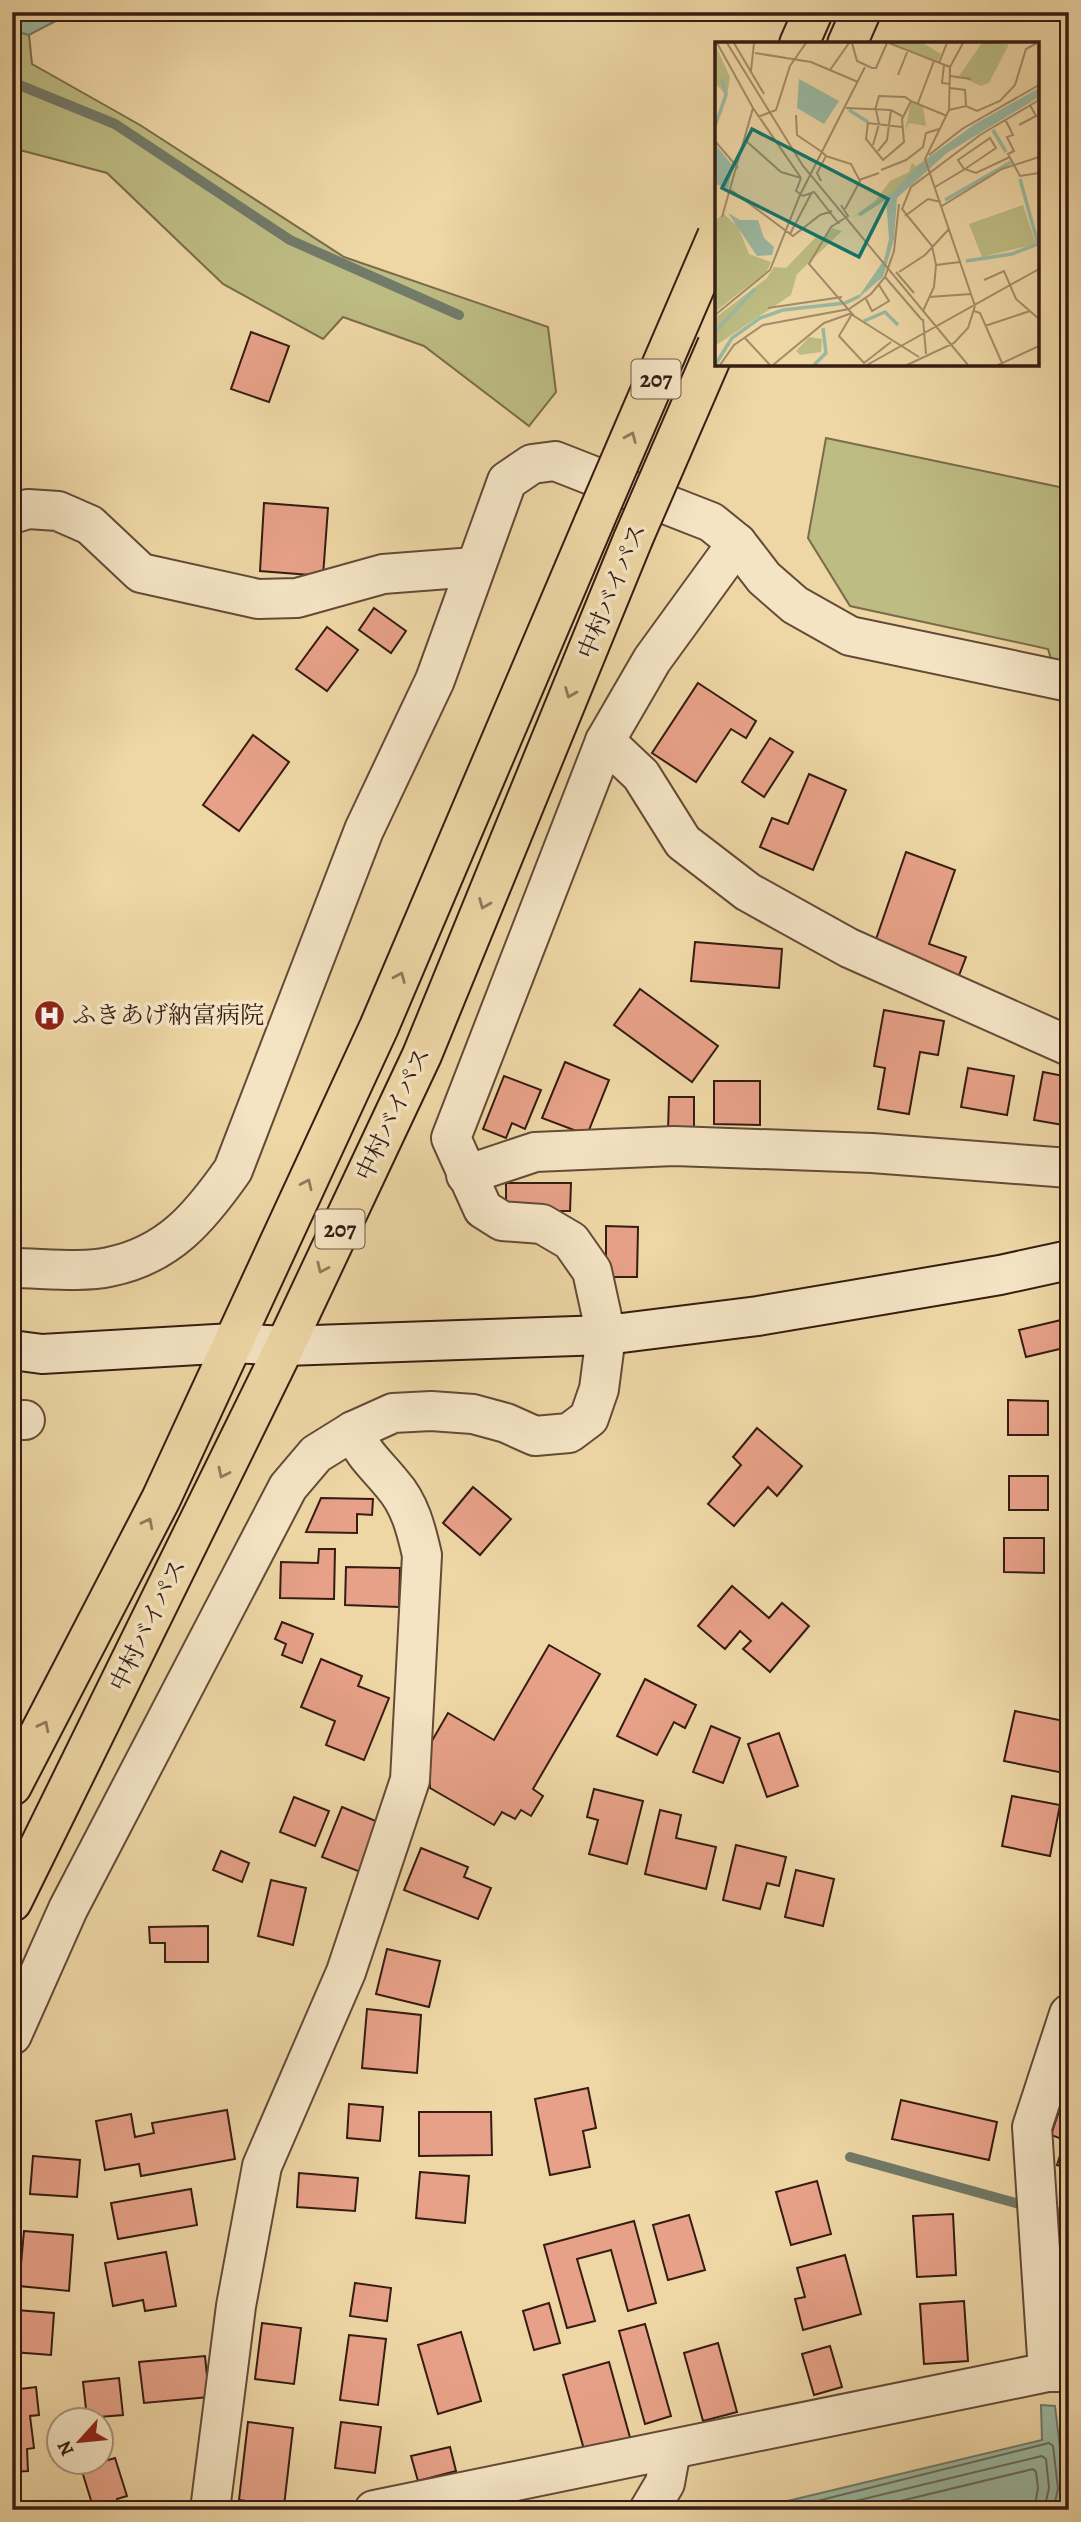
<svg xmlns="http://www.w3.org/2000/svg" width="1081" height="2522" font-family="Alegreya,'Noto Serif JP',serif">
<rect width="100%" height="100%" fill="#eed6a5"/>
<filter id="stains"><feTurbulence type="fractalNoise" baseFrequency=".00286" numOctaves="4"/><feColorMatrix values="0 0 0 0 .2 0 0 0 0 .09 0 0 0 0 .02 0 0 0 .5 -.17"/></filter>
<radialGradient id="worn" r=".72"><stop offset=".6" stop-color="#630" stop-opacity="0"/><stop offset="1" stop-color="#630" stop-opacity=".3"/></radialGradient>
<g fill="#bdbc83" stroke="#7a6c4a" stroke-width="2">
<path d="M12,30l17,5 3,29 108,61 204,132 204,70 8,65 -27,34 -105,-80 -81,-29 -20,22 -100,-55 -116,-111 -95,-25z"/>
<path d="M826,438l243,51v231l-21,-71 -198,-43 -42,-68z"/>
</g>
<g fill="#9ab9a3" stroke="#727a69" stroke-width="2">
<path d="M12,12h61l-44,23 -17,-5z"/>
<path d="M1041,2405l14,1 10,84 -6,20h-309l292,-70z"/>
</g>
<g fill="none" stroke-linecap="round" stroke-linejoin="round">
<g stroke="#686a5a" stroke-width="2">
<path d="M781,2510l268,-67 4,3 5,43 -5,21"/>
<path d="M818,2510l224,-54 4,3 3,29 -5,22"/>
<path d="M863,2510l170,-41 3,3 2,16 -4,22"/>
</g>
<g stroke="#727a69" stroke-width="10">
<path d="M12,82l103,42 175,116 169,75"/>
<path d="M850,2157l173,48"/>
<path d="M1051,2211l18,3"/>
</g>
</g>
<g fill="#e7a188" stroke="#361c12" stroke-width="2">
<path d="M251,332l38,14 -20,56 -38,-13z"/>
<path d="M264,503l64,5 -5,68 -63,-5z"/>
<path d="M374,608l32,23 -15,22 -32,-23z"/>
<path d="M327,627l31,23 -31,41 -31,-22z"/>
<path d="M698,683l58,38 -10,17 -15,-9 -35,53 -44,-29z"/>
<path d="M253,735l36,27 -50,69 -36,-26z"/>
<path d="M770,738l23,14 -29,45 -22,-15z"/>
<path d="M809,774l37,16 -33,80 -53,-23 12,-29 16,6z"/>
<path d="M906,852l49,18 -26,74 37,13 -8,21 -85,-30z"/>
<path d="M695,942l87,7 -3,39 -88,-7z"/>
<path d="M640,989l78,57 -26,36 -78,-57z"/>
<path d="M884,1010l60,11 -6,34 -18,-3 -11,62 -31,-5 7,-41 -11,-2z"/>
<path d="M565,1062l44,18 -22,55 -45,-17z"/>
<path d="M968,1068l46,8 -7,39 -46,-8z"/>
<path d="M1043,1072l26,5v49l-35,-6z"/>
<path d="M504,1076l37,14 -16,39 -13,-6 -6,15 -23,-9z"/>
<path d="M714,1081h46v44l-46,-1z"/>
<path d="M669,1097h25v35h-26z"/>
<path d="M506,1183h65l-1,28h-64z"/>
<path d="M606,1226l32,1 -1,50h-31z"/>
<path d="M1061,1320l7,27 -42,10 -7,-27z"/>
<path d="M1008,1400l40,1v34h-40z"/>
<path d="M757,1428l45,38 -25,30 -9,-9 -34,39 -26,-22 33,-39 -8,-8z"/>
<rect x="1009" y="1476" width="39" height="34"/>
<path d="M473,1487l38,32 -31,36 -37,-32z"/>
<path d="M321,1498l52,1 -1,16 -15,-1v19l-51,-1z"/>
<path d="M1004,1538h40v35l-40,-1z"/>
<path d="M319,1549h16l-1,50 -54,-1 1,-36 37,1z"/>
<path d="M346,1567l54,1 -1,39 -54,-2z"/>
<path d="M732,1586l37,32 13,-15 27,23 -39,46 -27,-23 8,-8 -11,-10 -15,18 -27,-23z"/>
<path d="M282,1622l31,12 -11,29 -20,-8 4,-11 -11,-5z"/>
<path d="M549,1645l51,29 -67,115 10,7 -12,20 -10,-6 -6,9 -13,-7 -8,13 -64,-37 -1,-42 19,-33 46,27z"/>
<path d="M321,1659l41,17 -4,10 31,12 -25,62 -38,-15 9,-24 -34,-14z"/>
<path d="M645,1679l51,26 -11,23 -11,-6 -17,33 -40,-19z"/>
<path d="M1015,1711l54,11v52l-65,-13z"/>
<path d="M711,1726l29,12 -17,45 -30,-11z"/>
<path d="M779,1733l19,53 -31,11 -19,-53z"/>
<path d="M594,1789l49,12 -16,63 -38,-10 9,-34 -11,-3z"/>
<path d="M1012,1796l48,9 -10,51 -48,-10z"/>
<path d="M294,1797l35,14 -14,35 -35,-14z"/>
<path d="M342,1807l41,17 -20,49 -41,-16z"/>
<path d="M660,1810l21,5 -5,23 40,9 -10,42 -61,-15z"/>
<path d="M736,1845l50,12 -7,29 -12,-3 -7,26 -37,-9z"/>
<path d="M421,1848l47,19 -4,10 27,11 -13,31 -74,-29z"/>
<path d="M221,1851l28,12 -7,19 -29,-12z"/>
<path d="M796,1870l38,9 -11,47 -38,-9z"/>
<path d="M271,1880l35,8 -13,57 -35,-9z"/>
<path d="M208,1926v36h-43v-19h-15l-1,-16z"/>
<path d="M387,1949l53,12 -11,46 -53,-13z"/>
<path d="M367,2009l54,6 -4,58 -55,-5z"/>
<path d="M1069,2081v88l-12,-4 8,-25 -14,-5z"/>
<path d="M588,2088l8,40 -13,3 7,36 -40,8 -15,-76z"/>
<path d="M901,2100l96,22 -8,38 -97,-21z"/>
<path d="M349,2104l34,3 -3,34 -33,-3z"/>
<path d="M227,2110l8,49 -94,17 -2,-12 -34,6 -9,-49 35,-7 4,23 19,-4 -2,-10z"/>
<path d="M419,2112h72l1,43 -73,1z"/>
<path d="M33,2156l47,4 -3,37 -47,-3z"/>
<path d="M420,2172l49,4 -4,47 -49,-5z"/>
<path d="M299,2173l59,5 -3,33 -58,-4z"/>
<path d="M817,2181l14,53 -40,11 -15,-53z"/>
<path d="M191,2189l6,36 -79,14 -7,-36z"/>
<path d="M953,2214l3,61 -39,2 -4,-61z"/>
<path d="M689,2215l16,55 -37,10 -15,-55z"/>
<path d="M634,2221l22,82 -28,8 -17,-61 -34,9 18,62 -28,7 -23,-83z"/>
<path d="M24,2231l49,4 -4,56 -50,-5z"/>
<path d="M1063,2251h6v75h-1z"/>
<path d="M166,2252l10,54 -31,5 -2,-11 -30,6 -8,-43z"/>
<path d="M845,2255l16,59 -58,16 -8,-31 10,-2 -8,-29z"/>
<path d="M355,2283l36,5 -4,33 -37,-5z"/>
<path d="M964,2301l4,60 -44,3 -4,-60z"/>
<path d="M549,2303l11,40 -26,7 -11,-39z"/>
<path d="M16,2310l38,3 -3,42 -38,-3z"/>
<path d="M262,2323l39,5 -7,56 -39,-5z"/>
<path d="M645,2324l26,92 -26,8 -26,-93z"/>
<path d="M461,2332l20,69 -43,13 -20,-69z"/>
<path d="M349,2335l37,4 -8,66 -38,-5z"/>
<path d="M718,2343l19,69 -34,9 -19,-68z"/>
<path d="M830,2346l12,41 -28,8 -12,-41z"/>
<path d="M205,2356l4,41 -65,6 -5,-41z"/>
<path d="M609,2362l22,79 -46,12 -22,-78z"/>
<path d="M119,2378l4,37 -36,3 -4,-36z"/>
<path d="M36,2387l3,28 -9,1 4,32 -7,1 1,22 -16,1v-82z"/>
<path d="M248,2422l45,6 -9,78 -45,-6z"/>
<path d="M341,2422l40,5 -6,46 -40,-5z"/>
<path d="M450,2447l6,24 -38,10 -7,-25z"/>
<path d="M115,2458l12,38 -10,3 3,11h-26l-13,-42z"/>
</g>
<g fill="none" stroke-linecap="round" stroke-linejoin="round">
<defs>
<g id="street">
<path d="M12,514l16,-5 30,2 32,14 51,48 117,26 39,-1 86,-24 91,-7"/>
<path d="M605,741l36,34 42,67 65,50 101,56 220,98"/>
<path d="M466,1175l69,-23 139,-6 198,7 197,15"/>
<path d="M12,1268c29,0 70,5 97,-1 60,-12 91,-50 124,-97l131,-340 71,-150 72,-199 25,-17 23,-3 156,61 26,21 27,35 31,27 55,31 219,46"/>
<path d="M12,1420h13"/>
<path d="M12,2035l56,-126 220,-422 28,-33 37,-23 40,-18 38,-2 42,3 33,9 29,13 34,-3 20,-15 10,-29 7,-54 -14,-64 -21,-30 -29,-17 -40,-3 -19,-12 -32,-71 154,-397 47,-81 85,-117"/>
<path d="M1048,2372l-16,-245 37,-113"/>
<path d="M210,2510l26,-204 26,-140 84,-194 64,-192 12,-225c-6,-26 -12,-51 -30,-71 -16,-20 -28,-28 -39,-53"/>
<path d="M374,2510l674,-138h21"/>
<path d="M649,2510l16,-27 6,-33"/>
</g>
<path id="secondary" d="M12,1350l30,4 191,-11 52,3 321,-11 152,-19 242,-41 69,-15"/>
<g id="highway">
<path d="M799,44l14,-32"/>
<path d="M847,44l14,-32"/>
<path d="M12,1786l149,-287 218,-472 215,-505"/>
<path d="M12,1902l273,-556 137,-291 211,-516"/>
</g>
</defs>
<use href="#street" stroke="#644a37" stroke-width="42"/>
<use href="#secondary" stroke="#361c12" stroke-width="42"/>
<use href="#highway" stroke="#361c12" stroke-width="42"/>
<use href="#street" stroke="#f4e4c4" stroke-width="38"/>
<use href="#secondary" stroke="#f4e4c4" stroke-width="38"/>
<use href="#highway" stroke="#eed6a5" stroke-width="38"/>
<defs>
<g id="highway-bridge">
<path d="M594,522l123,-286"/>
<path d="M633,539l84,-194"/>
</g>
</defs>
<use href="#highway-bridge" stroke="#361c12" stroke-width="42" stroke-linecap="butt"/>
<use href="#highway-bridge" stroke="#eed6a5" stroke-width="38"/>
</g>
<defs><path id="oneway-chevron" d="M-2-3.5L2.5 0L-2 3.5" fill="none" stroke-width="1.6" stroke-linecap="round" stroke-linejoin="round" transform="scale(1.75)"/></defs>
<g stroke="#92795c">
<use href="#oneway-chevron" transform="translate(631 437) rotate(-67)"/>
<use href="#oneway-chevron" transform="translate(570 693) rotate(112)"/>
<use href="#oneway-chevron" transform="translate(484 904) rotate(112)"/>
<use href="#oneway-chevron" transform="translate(400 977) rotate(-67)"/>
<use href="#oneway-chevron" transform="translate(307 1184) rotate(-65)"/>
<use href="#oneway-chevron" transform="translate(322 1268) rotate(115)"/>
<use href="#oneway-chevron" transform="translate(223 1473) rotate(116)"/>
<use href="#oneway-chevron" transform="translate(148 1523) rotate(-63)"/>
<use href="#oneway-chevron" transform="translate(44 1726) rotate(-63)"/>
</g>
<defs>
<symbol id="hospital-disc" viewBox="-11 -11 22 22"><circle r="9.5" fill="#8f2418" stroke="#f4e4c4"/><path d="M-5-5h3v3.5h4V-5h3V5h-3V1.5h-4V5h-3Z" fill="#fff"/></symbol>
</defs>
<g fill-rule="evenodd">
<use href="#hospital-disc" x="32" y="998" width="35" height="35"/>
</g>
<g text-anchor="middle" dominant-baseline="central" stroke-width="7" stroke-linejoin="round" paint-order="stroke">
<g fill="#f4e4c4" stroke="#6f5847" stroke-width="2">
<rect x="631.5" y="359.5" width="49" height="39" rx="5"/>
<rect x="315.5" y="1209.5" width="49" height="39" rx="5"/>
</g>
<g font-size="23" font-weight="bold" fill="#361c12">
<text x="656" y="379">207</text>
<text x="340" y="1229">207</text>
</g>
<g font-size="24" fill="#361c12" stroke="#f4e4c4">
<text transform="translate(612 591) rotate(-68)">中村バイパス</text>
<text transform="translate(393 1114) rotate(-65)">中村バイパス</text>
<text transform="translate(148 1625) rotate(-64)">中村バイパス</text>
</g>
<g font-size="24" fill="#361c12" stroke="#f4e4c4" text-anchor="start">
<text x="72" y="1015">ふきあげ納富病院</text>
</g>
</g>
<g transform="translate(715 42)">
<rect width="324" height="324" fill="#eed6a5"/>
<path d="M176,1h32l18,11 -3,7zM267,1l27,1 -20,39 -8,3 -22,-10zM0,2l15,33 -3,19 -12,-13zM196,60l12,4 3,20 -17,-3 -4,8zM197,121l6,5 -32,31 -34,19 24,-18 14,-19 19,-9zM308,163l13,39 -54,13 -13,-33zM9,172l14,13 11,27 22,8 -4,9 -52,41v-92zM117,186l10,3 -45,43 -6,21 -76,51v-28l52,-40 7,-11 12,1 31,-32 8,1zM94,295l13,2 -1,13 -21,3 -4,-4z" fill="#bdbc83"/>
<path d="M84,37l40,22 -15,23 -27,-16zM324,46v9l-92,56 -50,45 -3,41 -11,38 -26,22 27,-39 5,-21 -3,-40 32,-34 57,-41zM0,102l18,22 -5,22 -13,-4zM13,171l12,7h18l6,18 10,9 -2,8 -15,1z" fill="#9ab9a3"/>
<path fill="none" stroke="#9ab9a3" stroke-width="3.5" d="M134,68l19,12M0,84l11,-31 -4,-16M278,88l13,22M230,158l66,-38M144,173l31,-20M251,219l46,-7 26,-10 -18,-65M149,279l21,-9 13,13M0,290l40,-43M0,323l17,-27 28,-20 23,-8 62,-7 15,-7M99,323l12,-12 -3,-25"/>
<path fill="none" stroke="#a48c6a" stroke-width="2" d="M2,1l36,65 48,70M12,1l76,123 165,199M19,1l30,51M137,1l5,18 15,7h4l11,-25M174,1l61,24M248,1l-13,24 -1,43 -24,49 50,147M40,11l56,9 47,20M224,21l8,-20M229,23l-2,18 8,1M115,28l19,-27M36,29l3,-28M183,33l10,-25M235,34l21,3M235,46l15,2 1,16M203,61l16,-42M131,66l45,2 11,6M160,68l4,-14 26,1 6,4M234,68l17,-4 11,5 23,-10 15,-16 11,-36 11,-6M81,73l1,20 25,17M43,75l18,-7 14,-44 16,-23M290,77l8,16 -6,2 7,14 -6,3 12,22 19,-3M304,83l17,-9 -6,-11M187,85l-34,-4 -2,16 17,21 21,-18 -2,-23 9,-18 36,15M30,98l36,32 20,6M0,99l23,27M158,103l6,-21 -3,-14M163,109l9,-11 4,-30M214,113l33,-26 77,-44M111,114l25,8 9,17 -15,28M166,128l25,-10 17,-13 3,-14 13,-4M86,136l-5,13 7,5 11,-4 25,32M144,138l20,-7M106,139l-4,-8 9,-17 -4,-4M220,145l30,-18 31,-21 -6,-10 -32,22 6,9h1l11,4 34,-16M16,148l62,46 27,-21 12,-4M126,163l7,11 -17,11 -22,37 45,52 65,41M227,164l60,-37 37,-12M190,174l23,-17 13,3M7,175l31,-109M75,192l22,-42M221,223l24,-3M181,230l18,21M184,230l26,-17 24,-26M170,235l37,43M269,238l20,-9 12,28 23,20M214,255l42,-3M151,257l6,12 17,-10 -10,-16M53,266l74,-11M208,269l11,-24 2,-22 -4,-19 -30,-37 9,-22 69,-52 59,-35M259,269l6,2 22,50M137,272l-13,22 25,27 27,-21M0,273l55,-45 30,-75 65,-128M208,277l3,35M270,284l45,-15M29,295l26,28M5,323l14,-20 29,-20 86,-16 22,-15 14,-17 9,-26 5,-47M58,323l51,-42 28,-10M152,323l172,-96M192,323l47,-22 14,-15 7,-22M283,323l41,-19"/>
<path fill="#0f766e" fill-opacity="0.15" stroke="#0f766e" stroke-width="3.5" d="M37,87l136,70 -29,58 -137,-69z"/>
<rect width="324" height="324" fill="none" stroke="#361c12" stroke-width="3.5"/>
</g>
<rect width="1081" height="2522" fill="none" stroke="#eed6a5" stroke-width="42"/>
<rect x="14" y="14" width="1053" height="2494" fill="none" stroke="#361c12" stroke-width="3.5"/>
<rect x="21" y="21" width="1039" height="2480" fill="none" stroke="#361c12" stroke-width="2"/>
<g transform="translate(80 2441) rotate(243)"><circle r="33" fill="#f4e4c4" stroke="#a8947d" stroke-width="2"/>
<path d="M0-5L12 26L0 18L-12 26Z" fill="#8f2418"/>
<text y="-10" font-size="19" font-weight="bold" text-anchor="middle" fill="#361c12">N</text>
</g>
<rect width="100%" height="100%" filter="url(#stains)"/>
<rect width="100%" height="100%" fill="url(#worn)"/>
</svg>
